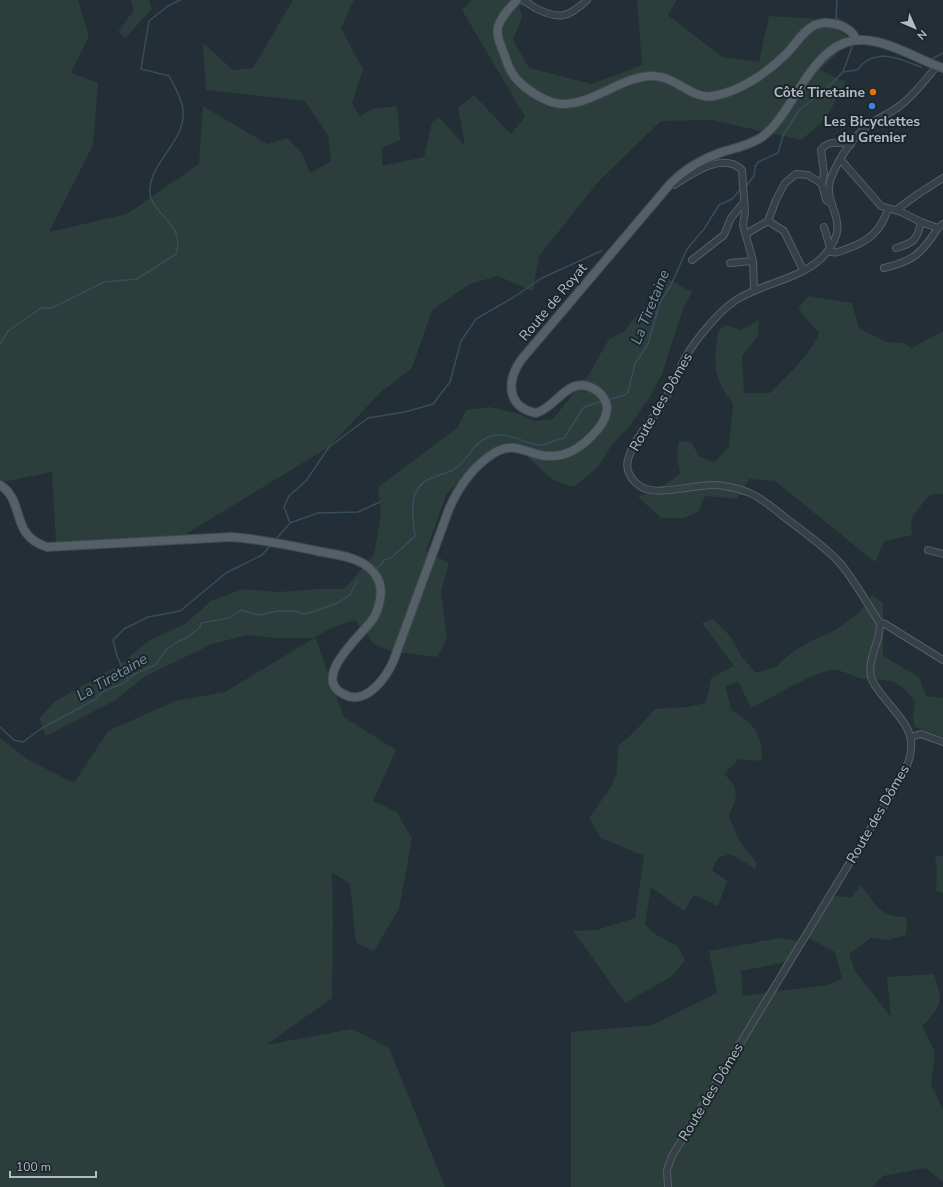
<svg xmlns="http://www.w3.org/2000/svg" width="943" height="1187" font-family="'Nunito Sans',sans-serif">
<rect width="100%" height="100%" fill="#232e36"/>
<g fill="#2b3e3b">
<path d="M0,0h78l11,36 -18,37 27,10 -5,62 -44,87 78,-18 72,-50 4,-58 64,38 20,-6 15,15 8,20 21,-12 -3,-26 -23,-34 -99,-11 -3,-47 30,27 20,-2 40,-68h61l-13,28 22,41 -11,34 8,14 11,-8 26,-3 3,34 -18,8v18l42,-9 8,-35 7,-5 26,29 -7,-38 16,-13 37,39 14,-17 -63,-107 10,-10h46l4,17 -9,23 16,28 63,16 50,-19 -5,-65h40l-9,15 54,42 37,5 10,-46 52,3 25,16v10l-26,25 26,12 -21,38 -24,20 -89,-20 -51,1 -63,61 -59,74 -6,35 -35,-15 -28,8 -38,26 -20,58 -31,24 -52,55 -148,90 -80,6 -45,-1 -4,-70 -44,9h-8z"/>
<path d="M131,0h18l3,9 -27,29 -7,-6 16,-22z"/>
<path d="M668,279l24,13 -9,17 -21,65 -13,24 -20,29 -16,16 -15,24 -24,20 -21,-7 -40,-36 -29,10 -38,41 -20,56 23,12 -8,29 6,47 -10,18 -47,-6 -16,-7 -19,-24 -19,6 -21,11 29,80 52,33 -23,51 24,11 15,27 -13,70 -25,42 -18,-8 -6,-59 -18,-12 1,47 -1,79 -66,47 86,-16 37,19 56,139h-445v-449l29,22 45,23 34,-52 67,-30 50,-9 89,-54h-40l-27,-3 -35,9 -66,32 -32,25 -68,35 -7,-17 15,-17 68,-39 26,-22 37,-17 26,-23 32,-12 35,3 39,-3h27l30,-34 7,-41 -3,-27 80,-60 8,-17 23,-3 28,6 18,8 18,-2 36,-45 20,-35 14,-7z"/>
<path d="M808,296l44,7 7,25 27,14 17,1 9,5 31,-17v163l-13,1c-10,12 -24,24 -17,40l-29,6 -9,21 -100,-81 -26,-2 -12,20 -32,-3 -7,16 -14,6h-23l-23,-21 28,-13 14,-10 -3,-18 2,-15 12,1 8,14 15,7 15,-16 4,-43c-21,-27 -19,-41 -15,-73l8,-6 15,5 18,-10 -1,16 -16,20 2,37h26c18,-19 39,-36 49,-60l-21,-24z"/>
<path d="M872,595l11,8v53l36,21 7,19 17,2v39l-28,-10 -2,-9 2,-17c-20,-23 -20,-20 -50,-22 -10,-1 -23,-10 -33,-9 -22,4 -59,27 -81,38l-13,-27 -12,6 5,23c24,14 31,23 31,51l-23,-2 -15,15c17,16 13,22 5,42l10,24 17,22v7l-26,-15 -12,4 -6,12 15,11 -9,25 -24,-11 -10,16 -33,-24 -6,38 10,9 22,12 8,14 -13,16 -47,27 -52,-72 23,-1 39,-12 9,-62 -43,-18 -12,-20 22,-31 6,-14 1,-27 16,-14 21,-23 32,-2 19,-4 5,-25 23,-12 -32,-43 11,-4 17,17 12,21 14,16 20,-6 16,-15 23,-13 19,-8 25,-18z"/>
<path d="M943,855v38l-7,-3 1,-20 -2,-13z"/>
<path d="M861,885c14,19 20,33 46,32l-1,18 -18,5 -17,-2 -22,16 6,17 36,46 -4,-40 47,-3c9,28 9,31 -12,52l13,26 -4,32 12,26v72l-17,-14 -43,8 -11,11h-301v-155l81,-7 65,-32 -8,-42 70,-13 20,3 -12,21 -46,9 2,25 83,-11 16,-6 -7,-27 -27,-14 26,-42 17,1z"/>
</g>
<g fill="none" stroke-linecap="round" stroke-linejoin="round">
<g stroke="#384d5c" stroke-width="1.5">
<path d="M837,0l-1,18 12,7"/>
<path d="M932,59l11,-6"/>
<path d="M843,72l9,-25"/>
<path d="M747,185l7,-9 1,-9 3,-5 20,-9 5,-17 16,-26 25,-19 19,-19 14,-2c18,-24 43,-11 64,-3"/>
<path d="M0,344l8,-13 33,-23h11l52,-26 33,-3 39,-25c11,-33 -30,-40 -26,-67 4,-29 36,-47 33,-77 -1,-12 -9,-24 -14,-34l-28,-7 8,-48 19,-15 12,-6"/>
<path d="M607,400l18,-5 3,-3 7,-28 13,-20 12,-42 11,-17 16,-36 17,-20 15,-24 13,-6 9,-10"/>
<path d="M290,523l28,-10 40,-1 22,-10"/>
<path d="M277,538l13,-15 -6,-16 5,-11 17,-15 23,-34 39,-29 37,-6 28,-8 17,-22 11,-41 15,-22 38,-22 28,-19 59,-27"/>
<path d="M376,568l6,-4 2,-4 7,-2 24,-22c-2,-11 -4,-33 0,-42 8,-18 24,-17 38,-24 17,-10 21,-33 44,-35 14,-2 33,11 44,10 6,0 15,-6 23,-7l20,-31 18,-6"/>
<path d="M128,680l-11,-24 -4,-16 11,-11 24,-12 32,-6 46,-38 36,-18 7,-8"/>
<path d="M0,727l14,13 9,2 19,-14 54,-29 6,-7 22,-9 9,-8 22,-10 11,-15 13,-9 8,-3 13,-11 1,-4 28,-5 12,-8 18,5 19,-4h18l7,3 6,-1 29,-10 12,-8 7,-14"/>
</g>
<defs>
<g id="minor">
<path d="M521,0c5,1 10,5 14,8 24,12 33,10 52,-8"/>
<path d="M841,160l40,46 20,6 20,10 17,6 5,-4"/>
<path d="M671,183l3,2c17,-11 49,-34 68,-15l3,42 -2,13 10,36 1,29"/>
<path d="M822,184l2,-11 -3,-23c6,-10 20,-7 30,-6"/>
<path d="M896,210l22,-16 25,-16"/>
<path d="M768,221l16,10 19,39"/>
<path d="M824,227l6,21"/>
<path d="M746,234l22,-13 8,-21 9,-17 11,-9 12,1 14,9 4,16 6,4"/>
<path d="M896,248c18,-5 21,-8 25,-26"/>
<path d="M828,251c7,3 11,1 18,-2 22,-7 35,-18 42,-40"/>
<path d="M692,260l32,-25 7,-17 13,-16"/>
<path d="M730,263l23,-2"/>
<path d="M884,268c30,-7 38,-15 54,-40"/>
<path d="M928,550l15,4"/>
<path d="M880,623l5,1 58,36"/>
<path d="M911,737l10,-3 22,8"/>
<path d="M668,1187l-1,-17 5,-14 232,-383c16,-35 4,-46 -18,-73 -6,-7 -12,-14 -15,-23 -4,-19 10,-36 9,-54 -13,-19 -26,-44 -41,-61 -14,-15 -31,-27 -47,-39 -13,-10 -27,-23 -42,-30 -13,-5 -25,-8 -38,-8 -20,0 -57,12 -72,1 -9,-6 -15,-16 -12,-26 5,-22 25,-40 36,-59 8,-13 13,-29 21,-43 11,-19 33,-46 51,-58 28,-18 70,-21 91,-48 26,-32 -6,-46 4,-74 7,-18 22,-42 38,-53 10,-8 23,-12 33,-21 13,-10 24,-25 35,-38"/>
</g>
<g id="major">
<path d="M517,0c-7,8 -16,16 -19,27 -2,8 2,17 5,24 3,8 5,17 11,25 10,13 34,29 51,28 30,-1 59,-29 89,-28 23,1 38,24 59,20 26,-4 54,-23 72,-41 10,-9 17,-24 30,-30 13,-6 37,1 41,15"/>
<path d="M0,485c26,16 9,50 47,62l184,-10c29,2 57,8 86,14 14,3 29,4 41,10 8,3 16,10 20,18 6,12 1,30 -5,40 -12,17 -67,62 -25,77 20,7 38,-19 45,-34l56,-153c10,-23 23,-42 45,-56 19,-11 29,-2 46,2 25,5 43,-8 58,-26 5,-6 9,-13 9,-22 -1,-7 -5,-13 -11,-17 -28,-17 -37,16 -60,23 -29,-6 -30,-31 -15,-53l150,-177c15,-15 31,-24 51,-31 14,-4 28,-7 40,-15 37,-28 51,-107 110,-96 25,4 47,19 71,27"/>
</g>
</defs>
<use href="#minor" stroke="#545e65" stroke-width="8"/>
<use href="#major" stroke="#3f4950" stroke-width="10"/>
<use href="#minor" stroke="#364047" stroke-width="6"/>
<use href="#major" stroke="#545f67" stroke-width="8"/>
</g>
<circle fill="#e8710a" stroke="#1c252c" stroke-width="1.5" cx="873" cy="92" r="4"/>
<circle fill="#3f7fe0" stroke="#1c252c" stroke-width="1.5" cx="872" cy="106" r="4"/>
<g text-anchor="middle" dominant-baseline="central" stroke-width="4" stroke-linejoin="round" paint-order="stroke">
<g font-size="14" font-weight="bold" fill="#b1bbc3" stroke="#1c252c" text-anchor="end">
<text x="865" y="92">Côté Tiretaine</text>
<text x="872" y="121" text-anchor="middle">Les Bicyclettes<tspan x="872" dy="16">du Grenier</tspan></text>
</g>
<g font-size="14" fill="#b1bbc3" stroke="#1c252c">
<text transform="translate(553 302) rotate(-50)">Route de Royat</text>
<text transform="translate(661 402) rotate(-60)">Route des Dômes</text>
<text transform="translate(878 814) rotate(-60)">Route des Dômes</text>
<text transform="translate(711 1092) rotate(-59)">Route des Dômes</text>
</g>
<g font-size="15" font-style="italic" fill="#7490a4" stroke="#1c252c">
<text transform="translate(650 307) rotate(-68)">La Tiretaine</text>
<text transform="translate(112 677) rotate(-30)">La Tiretaine</text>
</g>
</g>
<g transform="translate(915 28) rotate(135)" stroke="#1c252c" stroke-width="3" paint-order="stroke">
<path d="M0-3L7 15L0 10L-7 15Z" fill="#b1bbc3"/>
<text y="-6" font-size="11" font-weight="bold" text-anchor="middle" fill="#b1bbc3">N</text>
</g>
<path d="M10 1171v6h86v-6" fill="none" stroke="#b1bbc3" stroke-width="2"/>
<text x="16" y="1171" font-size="12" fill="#b1bbc3" stroke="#1c252c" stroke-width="3" paint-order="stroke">100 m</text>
</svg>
